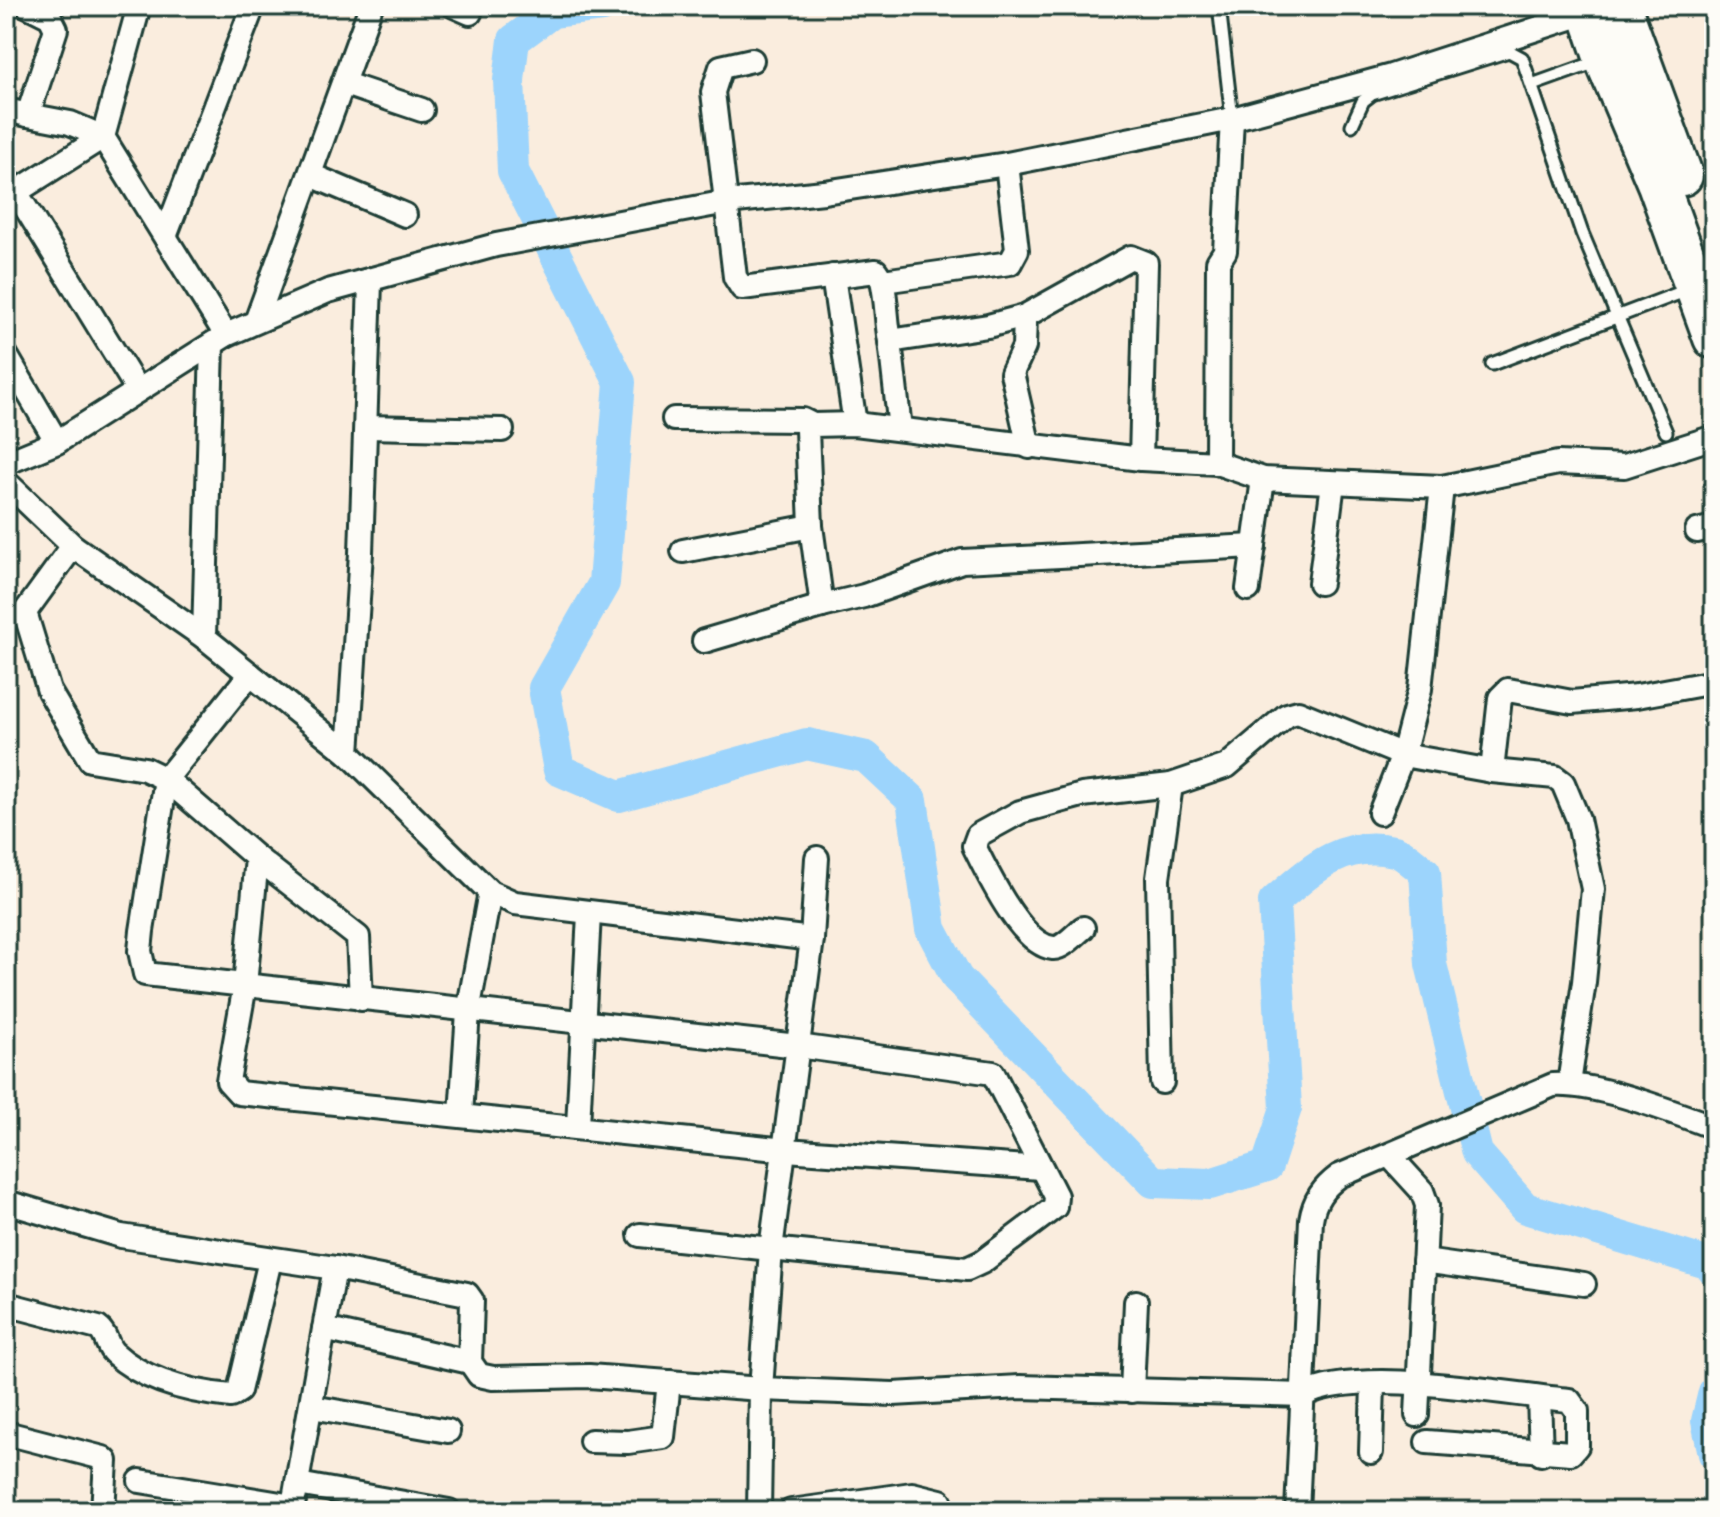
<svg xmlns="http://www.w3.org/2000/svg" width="1720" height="1517" font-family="'Balsamiq Sans',sans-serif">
<rect width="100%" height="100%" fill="#faedde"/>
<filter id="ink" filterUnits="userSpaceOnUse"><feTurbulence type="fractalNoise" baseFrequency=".0125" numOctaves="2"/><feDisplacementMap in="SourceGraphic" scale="16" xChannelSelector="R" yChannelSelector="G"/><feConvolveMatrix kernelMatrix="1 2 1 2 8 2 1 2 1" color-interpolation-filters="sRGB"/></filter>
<g filter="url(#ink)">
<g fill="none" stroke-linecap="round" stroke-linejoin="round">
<g stroke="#9cd4fc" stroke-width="32">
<path d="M602,6l-50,6 -38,28 -5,40 4,91 107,211 -16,201 -60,105 15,82 60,26 188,-52 59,13 46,43 19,129 26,49 196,204 57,2 57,-18 19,-58 -12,-206c36,-31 68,-63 120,-51 10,2 22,15 31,21l6,92 46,189 48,55 185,56 4,6"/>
<path d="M1714,1392l-7,29 7,33"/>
</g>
<defs>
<g id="lane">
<path d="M1219,6l13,113"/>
<path d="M1532,85l67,-24"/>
<path d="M1352,125l11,-24 9,-7 137,-43 13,7 60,175 84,199"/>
<path d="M1492,364l198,-75"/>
</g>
<g id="street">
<path d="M454,6l16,7"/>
<path d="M752,60l-31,7 -8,25 22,185 7,11 134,-17 6,9h8l120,-17 7,-13 -10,-86"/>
<path d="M345,84l77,26"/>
<path d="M6,110l22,5 28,-86 -6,-12 -22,-11"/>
<path d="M28,115l42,8 33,14 123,198"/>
<path d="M311,175l94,40"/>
<path d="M6,186l10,6 87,-55 36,-131"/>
<path d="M16,192l121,197"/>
<path d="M166,234l87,-228"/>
<path d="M833,276l22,148"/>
<path d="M882,280c5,22 4,40 8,61l98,-15 37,-10 106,-59 15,6 -5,196"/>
<path d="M370,282l-9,271 -13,200 142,139 25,11 297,36"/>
<path d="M1025,316l-1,31 -12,26 17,74"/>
<path d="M257,319l114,-313"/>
<path d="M890,341l10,88"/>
<path d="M6,355l51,87"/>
<path d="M674,419l129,1 10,5"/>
<path d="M366,427l136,3"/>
<path d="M6,463l51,-21 169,-107 102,-44 168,-46 231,-43 97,-10 183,-28 225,-45 159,-43 198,-64"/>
<path d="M1217,463l1,-201 7,-11 7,-132"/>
<path d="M6,482l67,64 131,91 144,116"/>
<path d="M1697,531l17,-4"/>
<path d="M73,546l-48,66 24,79 41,69 55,9 21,10 91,79 101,79 3,62"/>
<path d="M1254,546l-292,15 -98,35 -42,10 -11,-80 -4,-96 6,-5 42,-1 286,35 76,4 46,16 179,8 116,-24 66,3 90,-29"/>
<path d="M683,551l128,-25"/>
<path d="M1320,583l13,-100"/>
<path d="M1248,589l15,-110"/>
<path d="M204,637l8,-293"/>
<path d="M704,641l118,-35"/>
<path d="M1492,771l8,-73 8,-8 64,12 65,-6 77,-14"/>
<path d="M166,779l-24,152 -2,20 5,23 653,72 195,27 63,123 -1,11 -73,55 -15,7 -196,-20 -10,140 132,5 127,-7 284,8c55,-29 200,-1 265,5l8,11v35l-6,7 -144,-11"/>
<path d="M166,779l84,-105"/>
<path d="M1380,813l23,-58 17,-66 22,-202"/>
<path d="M257,858l-12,127 -17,96 11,12 547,57 255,18"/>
<path d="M1083,928c-7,6 -21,21 -30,20 -32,-3 -66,-76 -79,-102l4,-11 42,-23 62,-17 89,-10 56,-19 60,-51 11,-3 105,43 89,16 63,6 8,6 15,36 15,70 -9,93 -15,102"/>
<path d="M1162,1082l-4,-204 13,-93"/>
<path d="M461,1114l7,-102 22,-120"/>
<path d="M578,1126l11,-212"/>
<path d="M1390,1156l32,35 5,14 -10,210"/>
<path d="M6,1202l115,34 214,32 132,26 5,7 -2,61 9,13 14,3 96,-2 172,13 -2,122"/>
<path d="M640,1235l131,14 41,-310 5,-81"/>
<path d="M1424,1261l160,23"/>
<path d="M335,1268l-11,61 146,33"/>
<path d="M6,1304l92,24c9,6 8,18 16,25 31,29 77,39 117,43l8,-5 31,-131"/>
<path d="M1132,1391l4,-89"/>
<path d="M1539,1397l2,57"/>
<path d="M312,1407l136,24"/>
<path d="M6,1433l97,25 3,3 -3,50"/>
<path d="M591,1441l37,1 35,-5 6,-55"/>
<path d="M1371,1452l2,-68"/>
<path d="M140,1481l153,25"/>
<path d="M298,1484l151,27"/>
<path d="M292,1511l32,-182"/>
<path d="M791,1511l121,-17 28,7 5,10"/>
<path d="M1297,1511l14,-291c3,-20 12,-32 28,-44l214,-91c44,-3 119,27 161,42"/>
</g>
<g id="highway">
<path d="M1587,6l18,53 53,125 56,154"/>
<path d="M1620,6l62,169"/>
</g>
</defs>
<use href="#lane" stroke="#1f3d34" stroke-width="17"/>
<use href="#street" stroke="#1f3d34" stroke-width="28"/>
<use href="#highway" stroke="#1f3d34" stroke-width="46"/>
<use href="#lane" stroke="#fdfcf7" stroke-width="11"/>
<use href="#street" stroke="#fdfcf7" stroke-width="22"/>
<use href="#highway" stroke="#fdfcf7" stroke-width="40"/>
</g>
</g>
<rect width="1720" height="1517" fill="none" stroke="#fdfcf7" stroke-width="32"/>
<rect x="16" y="16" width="1688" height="1485" fill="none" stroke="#1f3d34" stroke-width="3" filter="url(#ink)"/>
</svg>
